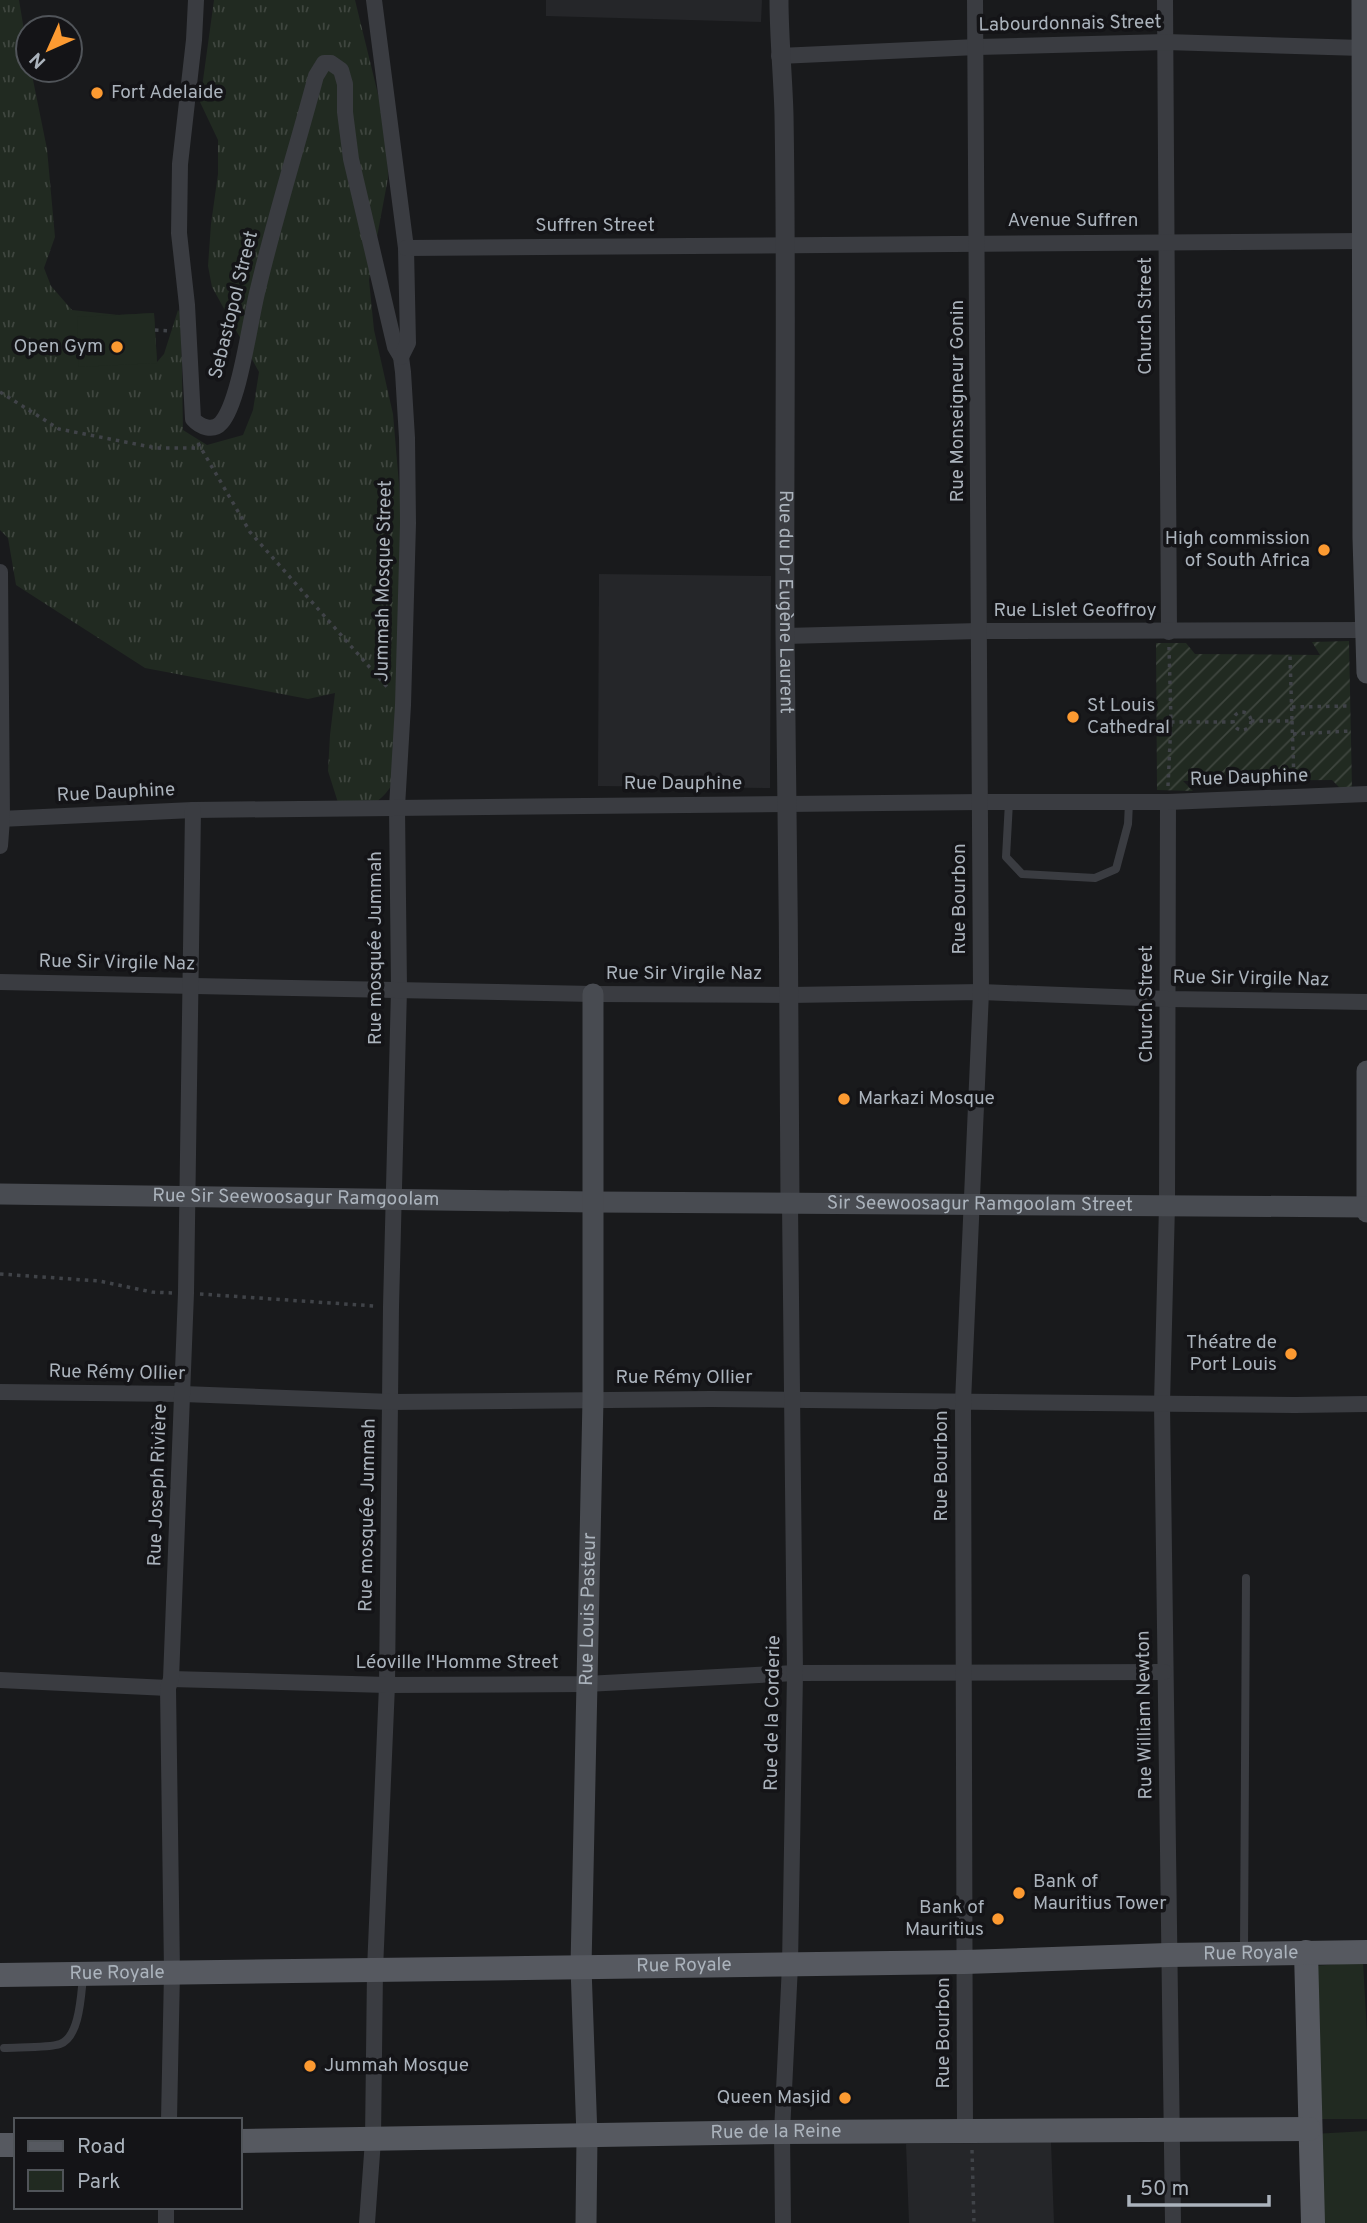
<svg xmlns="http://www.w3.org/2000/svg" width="1367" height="2223" font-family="Overpass,sans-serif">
<defs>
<pattern id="grass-tufts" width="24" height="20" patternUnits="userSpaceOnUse" patternTransform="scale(1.75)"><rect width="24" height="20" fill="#212a21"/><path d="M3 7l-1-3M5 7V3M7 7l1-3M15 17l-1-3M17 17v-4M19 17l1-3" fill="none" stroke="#3f463f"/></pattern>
<pattern id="garden-furrows" width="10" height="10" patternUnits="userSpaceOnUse" patternTransform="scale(1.75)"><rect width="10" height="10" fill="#212a21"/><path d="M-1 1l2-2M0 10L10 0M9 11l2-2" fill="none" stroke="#3f463f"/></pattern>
</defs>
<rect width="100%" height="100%" fill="#191a1c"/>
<g fill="#252629">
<path d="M546,0h216l-1,22 -215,-6z"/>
<path d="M599,574l172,2 -1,212 -172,-2z"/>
<path d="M1051,2142l3,81h-145l-3,-79z"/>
</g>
<path fill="url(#grass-tufts)" d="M0,0h19l9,54v16h3l16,79 8,88 -11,31 7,18 21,24 47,5 35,-2 3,49 7,-8 14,-44 3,4 2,116 24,15 36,-10 10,-25 6,-38 -47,-85 -4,-21 3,-42 7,-50v-34l-18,-38 14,-102h141l32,131 1,47 -19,102 5,50 19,84 9,105 -7,261c-17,28 -25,25 -55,29l-12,-38 2,-36 5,-42 -27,6 -163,-31 -129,-83 -8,-47 -8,-8z"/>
<g fill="#212a21">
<path d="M154,313l3,50 -78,4 -2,-50z"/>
<path d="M1363,1962l4,70v87h-53v-153z"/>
<path d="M1367,2131v92h-50l-5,-89z"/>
</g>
<path fill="url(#garden-furrows)" d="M1349,641l3,148h-11l-9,-9 -149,1 10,10 -36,-1 -1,-147h30l9,11 125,1 -8,-13z"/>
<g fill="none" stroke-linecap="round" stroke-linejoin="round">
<g stroke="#404348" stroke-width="3.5" stroke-dasharray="3.5 5" stroke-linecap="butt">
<path d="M155,330l17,1"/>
<path d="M0,392l59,37 97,19h45"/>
<path d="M198,443l52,89 138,156"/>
<path d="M1292,707l57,-1"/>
<circle cx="1242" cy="721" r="9"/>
<path d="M1251,721h41l-2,-65"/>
<path d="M1292,721l2,59"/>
<path d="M1171,722h61"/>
<path d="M1293,734l57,-3"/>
<path d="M1168,786l3,-64 -2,-75"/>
<path d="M0,1274l99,7 53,11 20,1"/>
<path d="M200,1294l174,12"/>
<path d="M972,2150l2,73"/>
</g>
<g stroke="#3a3c41" stroke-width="8">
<path d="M1009,802l-3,55 16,17 73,4 21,-9 12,-45 1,-22"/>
<path d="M1244,1950l2,-372"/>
<path d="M4,2048c13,-1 45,0 56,-4 20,-7 21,-50 23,-67"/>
</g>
<g stroke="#3a3c41" stroke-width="16">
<path d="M196,0l-2,40 -14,124 -1,69 8,72 6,114c7,8 20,13 28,4 19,-21 29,-104 37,-134 17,-72 39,-142 58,-213l8,-13h7l10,7 4,14v28l6,47 44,188 6,10 2,15 4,66 1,85 -5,182 -6,102 2,182 -8,318 -4,378 -12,285 -2,170 -6,83"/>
<path d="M374,0l32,248 2,95 -7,14"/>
<path d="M1165,0l4,632"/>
<path d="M779,56l198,-9 189,-5 196,6"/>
<path d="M406,248l956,-7"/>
<path d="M785,636l194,-5 386,-1"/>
<path d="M1168,802l-1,403 -5,199 11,819"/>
<path d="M0,819l193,-9 788,-8h187l199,-8"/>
<path d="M0,846l2,-27 -2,-247"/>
<path d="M0,982l593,12 197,1 191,-3 187,7 199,3"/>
<path d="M0,1392l183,2 208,8 320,-3 584,6 72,-1"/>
<path d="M171,1679l216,6 199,-1 209,-11 369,-1"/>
<path d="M0,1680l168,8"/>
<path d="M169,2120l3,-148 -4,-284 3,-9 15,-386 7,-483"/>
<path d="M965,2131l-2,-729 18,-410 -6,-992"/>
<path d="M166,2223v-16"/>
<path d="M783,2223l-1,-91 8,-167 5,-292 -5,-469"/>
</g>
<path stroke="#3a3c41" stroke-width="19" id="s1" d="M779,0c0,38 4,77 5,115 3,173 0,347 1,520 2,190 5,379 5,569"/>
<g stroke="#484b51" stroke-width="21">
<path d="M1362,0l1,538 4,135"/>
<path d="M1367,1071v141"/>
<path id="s2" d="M0,1194l593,8 774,5"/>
<path id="s3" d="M586,2223l1,-86 -6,-170 12,-568v-405"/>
</g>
<g stroke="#565960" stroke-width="24">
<path d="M1306,1952l7,271"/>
<path id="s4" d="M0,1975l965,-13 203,-7 199,-3"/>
<path id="s5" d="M240,2141l542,-9 527,-3"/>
<path d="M0,2145h16"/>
</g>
</g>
<g fill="#fc9a31" stroke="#141417" stroke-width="2.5">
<circle cx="97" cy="93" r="7"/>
<circle cx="117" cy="347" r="7"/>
<circle cx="1324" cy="550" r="7"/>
<circle cx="1073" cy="717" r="7"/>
<circle cx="844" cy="1099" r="7"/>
<circle cx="1291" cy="1354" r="7"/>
<circle cx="1019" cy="1893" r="7"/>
<circle cx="998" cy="1919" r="7"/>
<circle cx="310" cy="2066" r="7"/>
<circle cx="845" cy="2098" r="7"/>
</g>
<g text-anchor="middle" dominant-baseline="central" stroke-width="7" stroke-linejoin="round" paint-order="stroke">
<g font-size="19" fill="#abb3bc" stroke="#141417">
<text transform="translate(1070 24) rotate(-1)">Labourdonnais Street</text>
<text x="1073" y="221">Avenue Suffren</text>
<text x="595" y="226">Suffren Street</text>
<text transform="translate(234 305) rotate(-76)">Sebastopol Street</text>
<text transform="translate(1146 316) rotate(-90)">Church Street</text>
<text transform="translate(958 401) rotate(-90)">Rue Monseigneur Gonin</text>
<text transform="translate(384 581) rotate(-89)">Jummah Mosque Street</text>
<text stroke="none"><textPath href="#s1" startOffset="602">Rue du Dr Eugène Laurent</textPath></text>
<text x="1075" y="611">Rue Lislet Geoffroy</text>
<text transform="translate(1249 778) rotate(-2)">Rue Dauphine</text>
<text x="683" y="784">Rue Dauphine</text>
<text transform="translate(116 793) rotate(-3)">Rue Dauphine</text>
<text transform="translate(960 899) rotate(-90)">Rue Bourbon</text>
<text transform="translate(376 948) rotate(-90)">Rue mosquée Jummah</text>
<text transform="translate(117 963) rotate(1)">Rue Sir Virgile Naz</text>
<text x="684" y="974">Rue Sir Virgile Naz</text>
<text transform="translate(1251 979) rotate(1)">Rue Sir Virgile Naz</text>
<text transform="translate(1147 1004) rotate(-90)">Church Street</text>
<text stroke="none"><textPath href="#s2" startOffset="296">Rue Sir Seewoosagur Ramgoolam</textPath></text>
<text stroke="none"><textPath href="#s2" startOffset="980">Sir Seewoosagur Ramgoolam Street</textPath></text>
<text transform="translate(117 1373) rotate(1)">Rue Rémy Ollier</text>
<text x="684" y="1378">Rue Rémy Ollier</text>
<text transform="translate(942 1466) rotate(-90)">Rue Bourbon</text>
<text transform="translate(158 1485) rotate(-88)">Rue Joseph Rivière</text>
<text transform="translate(368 1515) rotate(-89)">Rue mosquée Jummah</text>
<text stroke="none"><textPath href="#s3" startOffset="614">Rue Louis Pasteur</textPath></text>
<text x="457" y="1663">Léoville l'Homme Street</text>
<text transform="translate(773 1713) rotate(-89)">Rue de la Corderie</text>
<text transform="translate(1145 1715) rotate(-91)">Rue William Newton</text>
<text stroke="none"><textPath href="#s4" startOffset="1251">Rue Royale</textPath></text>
<text stroke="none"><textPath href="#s4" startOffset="684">Rue Royale</textPath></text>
<text stroke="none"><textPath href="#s4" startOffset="117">Rue Royale</textPath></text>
<text transform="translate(944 2033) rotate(-90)">Rue Bourbon</text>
<text stroke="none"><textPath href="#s5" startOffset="536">Rue de la Reine</textPath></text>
</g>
<g font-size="19" fill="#abb3bc" stroke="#141417" text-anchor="start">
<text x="111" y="93">Fort Adelaide</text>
<text x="103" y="347" text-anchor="end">Open Gym</text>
<text x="1310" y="539" text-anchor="end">High commission<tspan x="1310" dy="22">of South Africa</tspan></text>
<text x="1087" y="706">St Louis<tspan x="1087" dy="22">Cathedral</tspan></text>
<text x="858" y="1099">Markazi Mosque</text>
<text x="1277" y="1343" text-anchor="end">Théatre de<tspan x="1277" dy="22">Port Louis</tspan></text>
<text x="1033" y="1882">Bank of<tspan x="1033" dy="22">Mauritius Tower</tspan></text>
<text x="984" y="1908" text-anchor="end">Bank of<tspan x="984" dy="22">Mauritius</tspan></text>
<text x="324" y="2066">Jummah Mosque</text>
<text x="831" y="2098" text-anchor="end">Queen Masjid</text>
</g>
</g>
<rect x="14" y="2118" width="228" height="91" fill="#141417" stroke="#505459" stroke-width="2"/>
<rect x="28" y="2141" width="35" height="10" fill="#565960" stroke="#505459" stroke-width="2"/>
<text x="77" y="2153" font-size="21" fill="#abb3bc">Road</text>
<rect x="28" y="2170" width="35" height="21" fill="#212a21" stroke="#505459" stroke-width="2"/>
<text x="77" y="2188" font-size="21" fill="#abb3bc">Park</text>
<g transform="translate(49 49) rotate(225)"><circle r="33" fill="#141417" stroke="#505459" stroke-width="2"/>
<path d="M0-5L12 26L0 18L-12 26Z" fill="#fc9a31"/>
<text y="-10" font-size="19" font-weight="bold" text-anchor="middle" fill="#abb3bc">N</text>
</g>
<path d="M1129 2195v10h140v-10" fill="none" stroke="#abb3bc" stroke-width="3.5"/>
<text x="1140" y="2195" font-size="21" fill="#abb3bc" stroke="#141417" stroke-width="5" paint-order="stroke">50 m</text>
</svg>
